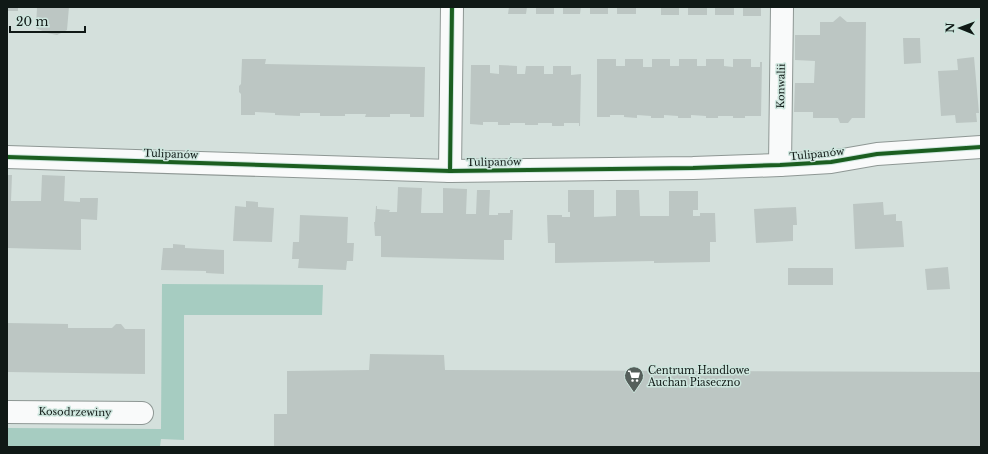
<svg xmlns="http://www.w3.org/2000/svg" width="988" height="454" font-family="'Libre Baskerville',serif">
<rect width="100%" height="100%" fill="#d4e0dc"/>
<path fill="#a6ccc1" d="M162,284l161,1 -1,30h-138v125l-23,-1 -1,8h-153v-19l154,1z"/>
<g fill="#bcc6c3">
<rect x="7" y="7" width="11" height="4"/>
<path d="M37,7h32l-2,23 -10,5 -10,-2 -11,-5z"/>
<path d="M509,7h18l-1,7h-18z"/>
<rect x="536" y="7" width="18" height="7"/>
<path d="M563,7h18l-1,7h-17z"/>
<rect x="590" y="7" width="18" height="7"/>
<rect x="617" y="7" width="19" height="7"/>
<rect x="661" y="7" width="18" height="8"/>
<rect x="688" y="7" width="19" height="8"/>
<rect x="715" y="7" width="19" height="8"/>
<rect x="743" y="7" width="18" height="9"/>
<path d="M840,16l7,6h19l-1,96h-13l-4,5h-8l-2,-5h-25v-6h-19l1,-29h19l1,-22 -20,-1v-25h25v-13h13z"/>
<path d="M903,38h17l1,25 -17,1z"/>
<path d="M974,57l5,56h-3l1,9 -21,1 -1,-8 -14,1 -3,-45 20,-1 -1,-11z"/>
<path d="M242,59h24l-1,5 160,3 -1,50h-14v-3h-20v3h-25l1,-3h-21v2h-25v-3h-20v3l-25,-1v-2l-20,-1v3h-14v-21l-2,-2v-6l2,-2z"/>
<path d="M597,59h19v7h9v-7h18v8h9v-8h18v7h9v-7h18v7h9v-7h18v7l9,1v-8h18v8h9v-5h2l-1,54h-16v2h-12v-2h-15v2h-12v-2l-15,-1v3h-13v-2l-14,-1v3h-13v-2l-14,-1v3l-13,-1v-2h-14v2h-13z"/>
<path d="M471,65h19v8l9,1v-9l18,1v8h8l1,-8h18v8h9v-8h18v9l10,-1 -1,52h-1v-3h-15v3h-12v-3h-14v2h-13v-2h-15v2h-12v-3h-15v3l-13,-1z"/>
<path d="M7,175h5l-1,26h30l1,-26 23,1 -1,25 16,1v-4h18l-1,22 -16,-1v31l-74,-2z"/>
<path d="M398,187l24,1 -1,25h22v-25l24,1 -1,25h10l1,-24h13l-1,25h9v-2h12v-3h3l-1,30h-8v20l-123,-3v-21h-6l-1,-14h1l1,-16h1v3l13,1 -1,2h8z"/>
<path d="M568,190h26v27l22,-1v-26h23l1,26h29v-25h29v19h-5v6h7v-3h15l1,29h-6v20l-56,1v-2l-99,2v-20h-7l-1,-28h15v2h8v-5h-2z"/>
<path d="M246,201l12,1v5l16,1 -2,34 -39,-1 2,-35 11,1z"/>
<path d="M883,202l1,13 12,-1v7h6l2,26 -49,2 -2,-45z"/>
<path d="M796,207l1,18h-4v16l-37,2 -2,-34z"/>
<path d="M300,215l48,2 -1,26h7l-1,18h-6l-1,9 -48,-2 1,-9h-7l1,-17h6z"/>
<path d="M173,244l12,1v3l39,2v24l-18,-1v-2l-45,-1 2,-22h10z"/>
<path d="M948,267l2,22 -23,1 -2,-21z"/>
<rect x="788" y="268" width="45" height="17"/>
<path d="M7,323l61,1v4h44l4,-4h5l4,5h20v45l-138,-2z"/>
<path d="M370,354l74,1 1,15 536,2v75h-707v-33h13v-43l82,-1z"/>
</g>
<g fill="none" stroke-linecap="round" stroke-linejoin="round">
<defs>
<g id="street">
<path d="M7,157l443,14 243,-3 87,-3 51,-3 46,-8 104,-7"/>
<path d="M780,165l2,-158"/>
<path d="M450,171l2,-164"/>
<path d="M7,412l135,1"/>
</g>
</defs>
<use href="#street" stroke="#8e9794" stroke-width="24"/>
<use href="#street" stroke="#f9fafa" stroke-width="22"/>
<defs>
<g id="cycleway">
<path d="M7,157l443,14 243,-3 87,-3 51,-3 46,-8 104,-7"/>
<path d="M450,171l2,-164"/>
</g>
</defs>
<use href="#cycleway" stroke="#cee6de" stroke-width="6"/>
<use href="#cycleway" stroke="#1b5e20" stroke-width="4"/>
</g>
<defs>
<symbol id="supermarket-pin" viewBox="-11 -11 22 30"><path d="M0 17L-7.5 6A9.5 9.5 0 1 1 7.5 6Z" fill="#555f5b" stroke="#cee6de"/><path d="M-6-5.5h2.5l.6 2H6L4.5 2H-2.5L-4.4-4H-6ZM-1.5 3.2a1.3 1.3 0 1 0 .1 0ZM3 3.2a1.3 1.3 0 1 0 .1 0Z" fill="#fff"/></symbol>
</defs>
<g fill-rule="evenodd">
<use href="#supermarket-pin" x="623" y="365" width="22" height="30"/>
</g>
<g text-anchor="middle" dominant-baseline="central" stroke-width="3" stroke-linejoin="round" paint-order="stroke">
<g font-size="10" fill="#101916" stroke="#cee6de">
<text transform="translate(781 86) rotate(-89)">Konwalii</text>
<text transform="translate(171 154) rotate(2)">Tulipanów</text>
<text transform="translate(817 154) rotate(-6)">Tulipanów</text>
<text transform="translate(494 162) rotate(-1)">Tulipanów</text>
<text transform="translate(75 412) rotate(1)">Kosodrzewiny</text>
</g>
<g font-size="10" fill="#101916" stroke="#cee6de" text-anchor="start">
<text x="648" y="370">Centrum Handlowe<tspan x="648" dy="12">Auchan Piaseczno</tspan></text>
</g>
</g>
<rect width="988" height="454" fill="none" stroke="#101916" stroke-width="16"/>
<g transform="translate(960 28) rotate(271)" stroke="#cee6de" stroke-width="3" paint-order="stroke">
<path d="M0-3L7 15L0 10L-7 15Z" fill="#101916"/>
<text y="-6" font-size="11" font-weight="bold" text-anchor="middle" fill="#101916">N</text>
</g>
<path d="M10 26v6h75v-6" fill="none" stroke="#101916" stroke-width="2"/>
<text x="16" y="26" font-size="12" fill="#101916" stroke="#cee6de" stroke-width="3" paint-order="stroke">20 m</text>
</svg>
